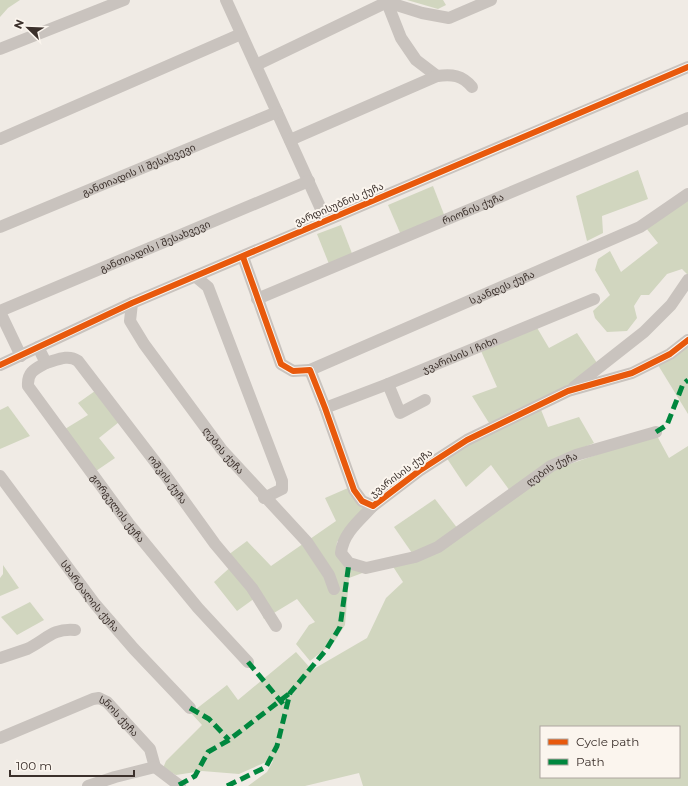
<svg xmlns="http://www.w3.org/2000/svg" width="688" height="786" font-family="Montserrat,'Noto Sans Georgian',sans-serif">
<rect width="100%" height="100%" fill="#f0ebe5"/>
<g fill="#d1d6bf" fill-rule="evenodd">
<path d="M0,0h20l-12,8 -8,9z"/>
<path d="M407,0h36l3,5 -8,4z"/>
<path d="M638,170l10,29 -46,17 1,17 -16,8 -11,-45z"/>
<path d="M433,186l12,31 -44,18 -13,-30z"/>
<path d="M688,200v75l-6,-6 -15,5 -18,21h-8l-7,11 3,12 -10,13 -20,1 -12,-14 -2,-7 17,-16 -15,-25 3,-11 12,-8 11,21 37,-29 -12,-15z"/>
<path d="M341,225l12,31 -24,8 -12,-30z"/>
<path d="M536,326l13,22 28,-15 20,30 -27,24 -33,13 11,27 31,-10 15,26 -45,19 -39,29 -19,-26 -25,22 -24,-36 47,-28 -17,-27 25,-9 -16,-36z"/>
<path d="M688,345v69l-30,-49z"/>
<path d="M95,391l24,31 -20,16 16,20 -19,13 -31,-42 23,-14 -10,-12z"/>
<path d="M8,406l22,30 -30,13v-39z"/>
<path d="M656,434l13,24 19,-12v340h-325l-4,-13 -54,13h-57l19,-14 6,-11 -7,1 -27,12 -37,-3 -26,4 -13,-7 3,-7 36,-36 -11,-12 36,-28 11,15 58,-48 16,18 55,-32 19,-40 17,-16 -11,-17 21,-5 137,-89zM541,727h138v50h-138z"/>
<path d="M348,488l17,21 -28,33 -1,10 29,20 -16,6 -4,47 -11,17 -24,19 -14,-17 13,-19 6,-3 -18,-23 -33,20 -9,-21 -18,13 -23,-29 21,-19 -7,-8 19,-14 24,25 65,-45 -11,-23z"/>
<path d="M435,499l23,30 -23,16 -23,8 -18,-26z"/>
<path d="M3,565l16,23 -19,8v-18l3,-4z"/>
<path d="M30,602l14,18 -27,15 -16,-18z"/>
</g>
<g fill="none" stroke-linecap="round" stroke-linejoin="round">
<g stroke="#c9c3be" stroke-width="12">
<path d="M226,0l100,220"/>
<path d="M386,0l15,38 15,22 21,16"/>
<path d="M0,49l124,-49"/>
<path d="M256,65l131,-63 35,11 27,5 42,-18"/>
<path d="M0,139l241,-105"/>
<path d="M290,140l147,-64c15,-2 25,-1 35,11"/>
<path id="s1" d="M0,227l277,-115"/>
<path d="M243,257l38,107 12,7 17,-1 15,38 29,82 8,11 11,5 46,-35 48,-31 101,-49 64,-18 38,-19 18,-14"/>
<path d="M196,277l12,10 74,194v8l-18,9"/>
<path id="s2" d="M257,299l431,-181"/>
<path id="s3" d="M132,303l-2,18 14,23 78,106 85,92 22,33 5,14"/>
<path id="s4" d="M0,311l309,-130"/>
<path d="M0,312l21,44"/>
<path id="s5" d="M38,347l8,16c-11,6 -19,9 -18,23l101,138 69,84 50,54"/>
<path id="s6" d="M46,363c11,-3 22,-9 32,-2l88,115 49,68 37,44 24,38"/>
<path d="M0,365l132,-62 556,-236"/>
<path id="s7" d="M310,370l330,-143 48,-33"/>
<path d="M388,384l12,29 25,-13"/>
<path d="M574,387l70,-55 27,-27 17,-25"/>
<path id="s8" d="M325,408l63,-24 206,-85"/>
<path id="s9" d="M0,476l95,128 39,45 56,59"/>
<path id="s10" d="M373,506c-13,14 -30,27 -32,47l8,10 17,5 49,-11 23,-10 113,-81 25,-11 80,-23"/>
<path d="M0,658c9,-3 18,-6 27,-9 19,-9 25,-21 48,-19"/>
<path id="s11" d="M0,738l93,-39 6,-1 8,4 43,47 5,18 -40,10 -27,9"/>
<path d="M155,767l25,19"/>
</g>
<g stroke="#00873e" stroke-width="5" stroke-dasharray="10 5" stroke-linecap="butt">
<path d="M656,432l11,-7 16,-41 5,-4"/>
<path d="M248,662l35,42"/>
<path d="M190,708l19,11 20,21"/>
<path d="M179,785l16,-9 13,-24 21,-12 61,-47"/>
<path d="M227,786l39,-19 11,-21 13,-53 36,-43 14,-23 9,-64"/>
</g>
<defs>
<g id="cycleway">
<path d="M243,257l38,107 12,7 17,-1 15,38 29,82 8,11 11,5 46,-35 48,-31 101,-49 64,-18 38,-19 18,-14"/>
<path d="M0,365l132,-62 556,-236"/>
</g>
</defs>
<use href="#cycleway" stroke="#fbf5ee" stroke-width="8"/>
<use href="#cycleway" stroke="#e8590c" stroke-width="6"/>
</g>
<g text-anchor="middle" dominant-baseline="central" stroke-width="4" stroke-linejoin="round" paint-order="stroke">
<g font-size="10" fill="#3b302b" stroke="#fbf5ee">
<text stroke="none"><textPath href="#s1" startOffset="150">განთიადის II შესახვევი</textPath></text>
<text transform="translate(339 204) rotate(-23)">ვარდისუბნის ქუჩა</text>
<text stroke="none"><textPath href="#s2" startOffset="234">რიონის ქუჩა</textPath></text>
<text stroke="none"><textPath href="#s4" startOffset="168">განთიადის I შესახვევი</textPath></text>
<text stroke="none"><textPath href="#s7" startOffset="209">სკანდეს ქუჩა</textPath></text>
<text stroke="none"><textPath href="#s8" startOffset="145">ჯვარისის I ჩიხი</textPath></text>
<text stroke="none"><textPath href="#s3" startOffset="178">ღების ქუჩა</textPath></text>
<text stroke="none"><textPath href="#s10" startOffset="302">ღების ქუჩა</textPath></text>
<text transform="translate(401 473) rotate(-36)">ჯვარისის ქუჩა</text>
<text stroke="none"><textPath href="#s6" startOffset="182">ოშკის ქუჩა</textPath></text>
<text stroke="none"><textPath href="#s5" startOffset="201">გორგულის ქუჩა</textPath></text>
<text stroke="none"><textPath href="#s9" startOffset="150">სხარტალის ქუჩა</textPath></text>
<text stroke="none"><textPath href="#s11" startOffset="134">სნოს ქუჩა</textPath></text>
</g>
</g>
<rect x="540" y="726" width="140" height="52" fill="#fbf5ee" stroke="#aea6a0"/>
<rect x="548" y="739" width="20" height="6" fill="#e8590c" stroke="#aea6a0"/>
<text x="576" y="746" font-size="12" fill="#3b302b">Cycle path</text>
<rect x="548" y="759" width="20" height="6" fill="#00873e" stroke="#aea6a0"/>
<text x="576" y="766" font-size="12" fill="#3b302b">Path</text>
<g transform="translate(28 28) rotate(293)" stroke="#fbf5ee" stroke-width="3" paint-order="stroke">
<path d="M0-3L7 15L0 10L-7 15Z" fill="#3b302b"/>
<text y="-6" font-size="11" font-weight="bold" text-anchor="middle" fill="#3b302b">N</text>
</g>
<path d="M10 770v6h124v-6" fill="none" stroke="#3b302b" stroke-width="2"/>
<text x="16" y="770" font-size="12" fill="#3b302b" stroke="#fbf5ee" stroke-width="3" paint-order="stroke">100 m</text>
</svg>
